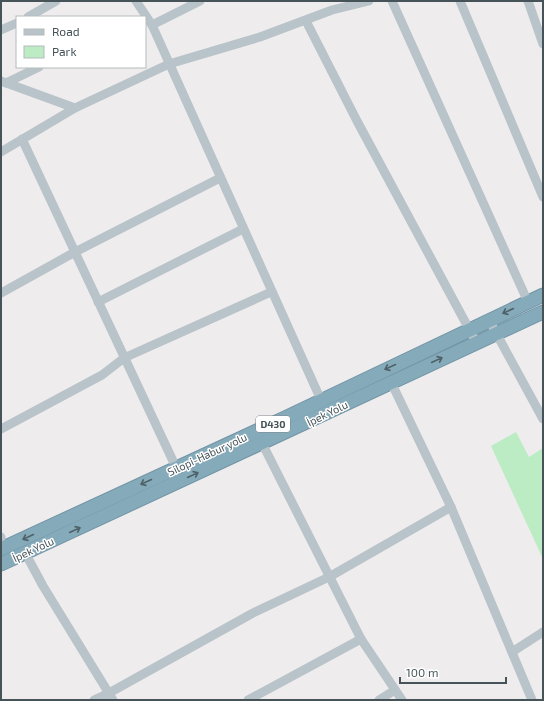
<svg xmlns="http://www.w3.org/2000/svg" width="544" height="701" font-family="'Exo 2',sans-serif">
<rect width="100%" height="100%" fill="#efeced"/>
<path fill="#bbecc4" d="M516,432l13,25 14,-9v111l-52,-113z"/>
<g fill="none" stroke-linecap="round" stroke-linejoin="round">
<defs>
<g id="highway">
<path d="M1,549l286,-132 256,-122"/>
<path d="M1,564l542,-252"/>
</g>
</defs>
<use href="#highway" stroke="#7195a6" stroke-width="15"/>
<g stroke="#b8c4c9" stroke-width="9">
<path d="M136,1l16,24 169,375"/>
<path d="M392,1l136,301"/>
<path d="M460,1l83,196"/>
<path d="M528,1l15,43"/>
<path d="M28,17l28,-16"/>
<path d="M306,21l51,100 119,221"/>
<path d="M152,25l48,-24"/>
<path d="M1,30l16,-7"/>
<path d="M1,81l74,27"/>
<path d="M6,83l33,-16"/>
<path d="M22,139l151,322"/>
<path d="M1,152l74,-44 94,-44 91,-27 72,-27 37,-9"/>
<path d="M1,293l74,-41 145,-74"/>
<path d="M98,302l145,-73"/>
<path d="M489,320l54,99"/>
<path d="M391,382l60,125 81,193"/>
<path d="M1,429l101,-54 22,-17 147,-66"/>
<path d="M262,443l99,196 41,61"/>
<path d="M1,537v1"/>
<path d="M29,560l14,26 70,114"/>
<path d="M512,652l31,-20"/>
<path d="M94,700l15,-7 144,-80 76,-36 122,-70"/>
<path d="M248,700l113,-61"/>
<path d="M379,700l16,-10"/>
</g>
<use href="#highway" stroke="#85aaba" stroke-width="13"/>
</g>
<defs><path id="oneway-shaft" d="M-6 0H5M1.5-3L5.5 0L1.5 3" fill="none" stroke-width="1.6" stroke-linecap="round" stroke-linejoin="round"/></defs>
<g stroke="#4f6168">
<use href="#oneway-shaft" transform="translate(508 311) rotate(155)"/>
<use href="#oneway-shaft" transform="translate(437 360) rotate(-25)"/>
<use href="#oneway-shaft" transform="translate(390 367) rotate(155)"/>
<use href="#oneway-shaft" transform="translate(193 475) rotate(-25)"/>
<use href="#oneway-shaft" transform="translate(146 482) rotate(155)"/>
<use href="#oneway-shaft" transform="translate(75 530) rotate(-25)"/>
<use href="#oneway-shaft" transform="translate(28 537) rotate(155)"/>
</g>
<g text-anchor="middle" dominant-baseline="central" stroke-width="3" stroke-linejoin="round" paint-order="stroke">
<rect fill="#fff" stroke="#7e878b" stroke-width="1" x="256" y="416" width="34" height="16" rx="3"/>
<g font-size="10" font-weight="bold" fill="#465459">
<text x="273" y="424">D430</text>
</g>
<g font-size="11" fill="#465459" stroke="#fff">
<text transform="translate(327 413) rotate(-26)">İpek Yolu</text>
<text transform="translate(207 454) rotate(-25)">Silopi-Habur yolu</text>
<text transform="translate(33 549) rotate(-25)">İpek Yolu</text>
</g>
</g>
<rect width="544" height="701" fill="none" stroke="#465459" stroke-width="4"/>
<rect x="16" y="16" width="130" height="52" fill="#ffffff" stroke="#b5bbbd"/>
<rect x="24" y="29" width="20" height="6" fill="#b8c4c9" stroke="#b5bbbd"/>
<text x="52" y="36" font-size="12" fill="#465459">Road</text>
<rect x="24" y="46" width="20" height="12" fill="#bbecc4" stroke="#b5bbbd"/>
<text x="52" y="56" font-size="12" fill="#465459">Park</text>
<path d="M400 677v6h106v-6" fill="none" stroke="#465459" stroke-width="2"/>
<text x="406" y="677" font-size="12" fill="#465459" stroke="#ffffff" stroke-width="3" paint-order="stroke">100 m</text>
</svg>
